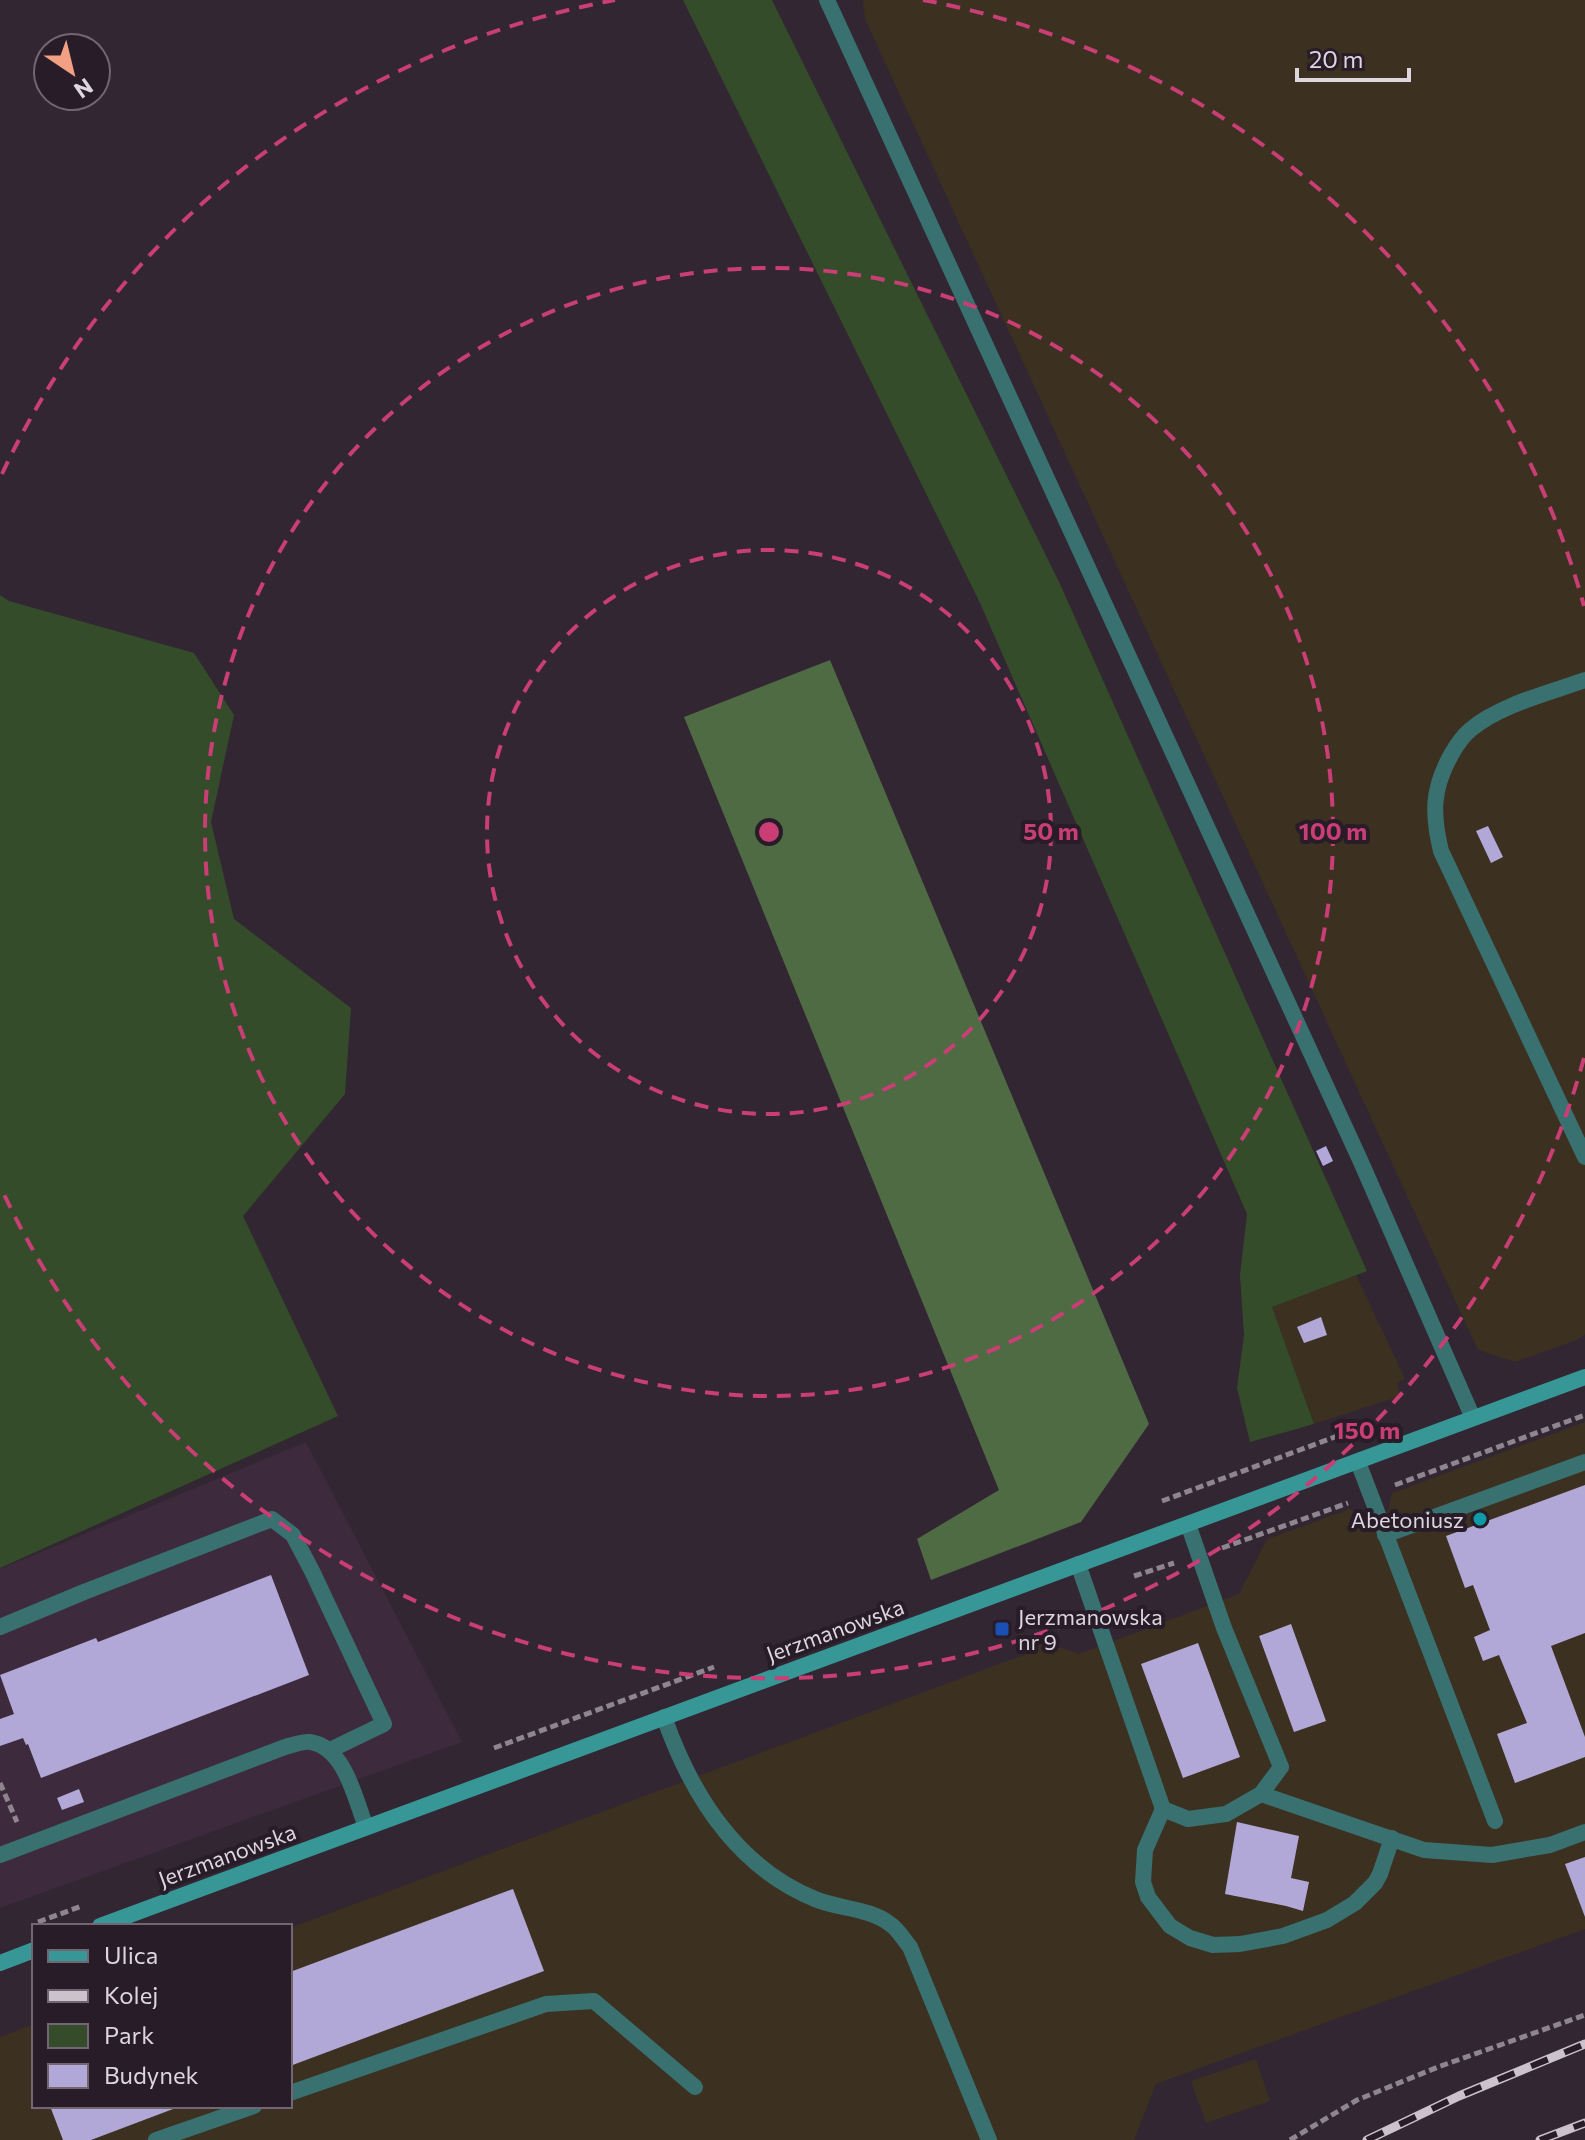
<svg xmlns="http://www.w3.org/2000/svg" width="1585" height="2140" font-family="Commissioner,sans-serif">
<rect width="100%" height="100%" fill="#322633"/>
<path fill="#3d2b3d" d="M306,1442l156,300 -462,166v-339z"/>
<g fill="#3c3021">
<path d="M863,0h722v1334l-8,6 -62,22 -37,-12 -613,-1331z"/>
<path d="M1356,1275l49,104 -8,4 4,13 -87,28 -42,-117z"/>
<path d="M1585,1422v507l-429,155 -22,56h-1134v-103l34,-13v82h256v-178l736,-274 -7,-21 60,21 160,-60 28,-55 83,-30 18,11 20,-9 4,-18z"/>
<path d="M1256,2059l14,42 -64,22 -15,-42z"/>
</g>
<g fill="#344c29">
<path d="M683,0h89l288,584 307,687 -95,36 42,117 -64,18 -13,-54 7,-53 -4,-60 7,-61 -267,-611z"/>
<path d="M0,595l9,6 185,52 40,62 -23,107 23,97 117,89 -6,86 -102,122 95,200 -338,152z"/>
</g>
<path fill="#4f6b43" d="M830,660l319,764 -68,98 -150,58 -14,-41 82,-49 -315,-773z"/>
<g fill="#b2a8d8">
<path d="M1488,826l15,31 -12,6 -15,-32z"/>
<path d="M1326,1146l7,15 -10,5 -7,-15z"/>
<path d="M1321,1317l6,18 -23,8 -7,-16z"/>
<path d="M1585,1485v148l-34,13 34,91v20l-70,26 -18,-49 30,-11 -28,-68 -16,6 -9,-24 16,-7 -17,-45 -8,3 -19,-52z"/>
<path d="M271,1575l38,100 -268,103 -13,-34 -2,1 -3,-7 -23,8v-27l14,-5 -14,-39 96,-37 2,4z"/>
<path d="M1291,1624l35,97 -32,11 -35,-96z"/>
<path d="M1198,1643l42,114 -57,21 -42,-114z"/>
<path d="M79,1789l5,13 -22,8 -5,-12z"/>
<path d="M1237,1822l62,14 -8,42 18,4 -6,29 -17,-5 -61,-12z"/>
<path d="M1585,1857v60l-20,-53z"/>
<path d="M513,1889l31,82 -254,95v-94z"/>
<path d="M50,2106h131l-90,34h-28z"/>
</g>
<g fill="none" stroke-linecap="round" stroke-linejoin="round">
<g stroke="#8f858f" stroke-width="5" stroke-dasharray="8 4" stroke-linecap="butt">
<path d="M1395,1485l190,-70"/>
<path d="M1162,1501l189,-70"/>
<path d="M1222,1548l126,-45"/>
<path d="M1134,1576l40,-13"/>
<path d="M494,1748l220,-81"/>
<path d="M0,1783l17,39"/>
<path d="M38,1922l44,-16"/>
<path d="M1290,2140l67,-40 81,-33 147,-52"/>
</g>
<g stroke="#397070" stroke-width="16">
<path d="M827,0l534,1162 112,256"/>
<path d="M1585,680c-36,13 -86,25 -115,50 -7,6 -14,16 -19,25 -19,34 -19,59 -10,96l144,306"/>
<path d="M1358,1462l137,359"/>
<path d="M1385,1535l200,-73"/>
<path d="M1078,1564l85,245 25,10 38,-5 35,-20 20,-27 -57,-139 -36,-104"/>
<path d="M0,1627l84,-35 188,-73 21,16 19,36 72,153 -54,26"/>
<path d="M664,1717c27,77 73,150 151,182 23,10 55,9 75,25 8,5 14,16 20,23l79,193"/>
<path d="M1261,1794l163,56 68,5 58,-10 35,-13"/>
<path d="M1163,1809l-18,41 -2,32 5,15 22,29 20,12 23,7 27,-1 43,-8 44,-16 28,-17 20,-20 5,-9 12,-36"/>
<path d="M0,1855l285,-108c8,-2 17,-6 25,-5 35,5 45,57 56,85"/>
<path d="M290,2093l256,-89 48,-3 101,86"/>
<path d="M156,2140l98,-34"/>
</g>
<g stroke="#379696" stroke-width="16">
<path d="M100,1926l1485,-549"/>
<path d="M0,1963l34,-13"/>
</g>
<defs>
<g id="rail">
<path d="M1367,2140l92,-44 126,-52"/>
<path d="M1540,2140l45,-17"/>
</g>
</defs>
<use href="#rail" stroke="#ccc2cc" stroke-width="9"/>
<use href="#rail" stroke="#281c29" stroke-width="6" stroke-dasharray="18" stroke-linecap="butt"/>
</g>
<g fill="none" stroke="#c83e75" stroke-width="4" stroke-dasharray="14 10">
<circle cx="769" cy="832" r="282"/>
<circle cx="769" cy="832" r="564"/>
<path d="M1584 1058A846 846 0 0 1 2 1190M2 474A846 846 0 0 1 615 0M923 0A846 846 0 0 1 1584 606"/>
</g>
<circle fill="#0f9aa8" stroke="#281c29" stroke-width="3" cx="1480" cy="1519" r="8"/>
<rect fill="#1a4fb4" stroke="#281c29" stroke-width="3" x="994" y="1621" width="16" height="16" rx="4"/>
<g text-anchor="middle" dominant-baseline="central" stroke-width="8" stroke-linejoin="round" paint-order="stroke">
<g font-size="22" fill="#ded5de" stroke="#281c29" text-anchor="end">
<text x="1464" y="1519">Abetoniusz</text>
<text x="1018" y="1616" text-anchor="start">Jerzmanowska<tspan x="1018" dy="25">nr 9</tspan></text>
</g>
<g font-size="22" fill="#ded5de" stroke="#281c29">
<text transform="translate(835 1630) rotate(-20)">Jerzmanowska</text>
<text transform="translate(227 1855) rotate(-20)">Jerzmanowska</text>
</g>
</g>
<circle cx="769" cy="832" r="12" fill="#c83e75" stroke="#281c29" stroke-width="4"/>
<g font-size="24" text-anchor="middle" font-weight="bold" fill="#c83e75" stroke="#281c29" stroke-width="8" stroke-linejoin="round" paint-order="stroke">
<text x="1051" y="840">50 m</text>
<text x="1333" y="840">100 m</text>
<text x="1367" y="1439">150 m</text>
</g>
<rect x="32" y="1924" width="260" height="184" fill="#281c29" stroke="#716671" stroke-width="2"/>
<rect x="48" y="1950" width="40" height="12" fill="#379696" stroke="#716671" stroke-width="2"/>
<text x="104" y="1964" font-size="24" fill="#ded5de">Ulica</text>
<rect x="48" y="1990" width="40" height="12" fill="#ccc2cc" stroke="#716671" stroke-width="2"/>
<text x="104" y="2004" font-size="24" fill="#ded5de">Kolej</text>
<rect x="48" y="2024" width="40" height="24" fill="#344c29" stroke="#716671" stroke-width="2"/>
<text x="104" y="2044" font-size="24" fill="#ded5de">Park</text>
<rect x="48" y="2064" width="40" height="24" fill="#b2a8d8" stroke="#716671" stroke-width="2"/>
<text x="104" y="2084" font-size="24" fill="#ded5de">Budynek</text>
<g transform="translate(72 72) rotate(145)"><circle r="38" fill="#281c29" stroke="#716671" stroke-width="2"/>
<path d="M0-6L14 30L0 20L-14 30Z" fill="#f39f84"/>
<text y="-12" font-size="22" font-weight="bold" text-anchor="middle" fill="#ded5de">N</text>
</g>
<path d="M1297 68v12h112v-12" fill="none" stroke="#ded5de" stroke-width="4"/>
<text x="1309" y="68" font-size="24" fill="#ded5de" stroke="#281c29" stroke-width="6" paint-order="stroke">20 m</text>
</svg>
